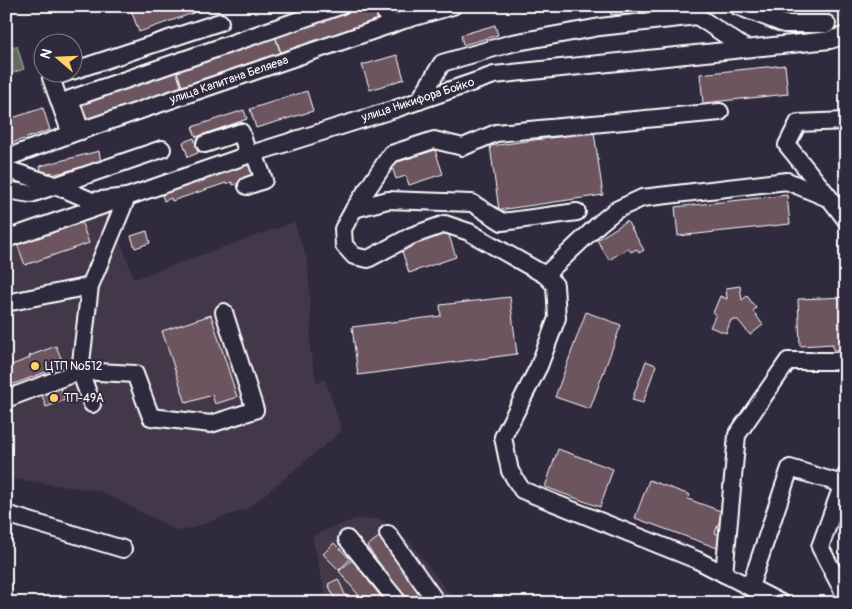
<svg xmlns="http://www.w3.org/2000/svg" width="852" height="609" font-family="Pangolin,sans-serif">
<rect width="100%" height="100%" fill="#2f2a3d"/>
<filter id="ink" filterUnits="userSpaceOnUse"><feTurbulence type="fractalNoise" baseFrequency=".02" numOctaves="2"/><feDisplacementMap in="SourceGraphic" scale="10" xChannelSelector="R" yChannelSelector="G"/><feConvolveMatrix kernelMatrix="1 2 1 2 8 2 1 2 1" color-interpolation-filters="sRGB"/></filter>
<g filter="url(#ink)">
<g fill="#423748">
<path d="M737,6h109v10l-19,8z"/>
<path d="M110,211l24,68 160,-57 14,40 3,57 -1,30 6,30 2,4 7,-4 17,52 -95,78 -58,20 -11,2 -79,-40 -93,-13v-230z"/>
<path d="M355,519h25l31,24 39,52 2,8h-125l-15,-67z"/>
</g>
<path fill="#616c60" stroke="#b0b6b0" d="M17,46l7,23 -18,6v-25z"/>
<g fill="#6d5560" stroke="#fff">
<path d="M143,6h70l-74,26 -8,-22z"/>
<path d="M353,6h22l5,15 -98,34 -8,-22z"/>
<path d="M610,6h67v3l-66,6z"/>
<path d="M759,6h69l1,9 -45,1z"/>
<path d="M495,25l3,10 -35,10 -2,-10z"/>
<path d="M274,33l7,22 -98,33 -8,-21z"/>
<path d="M397,55l7,24 -34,11 -8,-25z"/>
<path d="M785,65l3,29 -85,9 -3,-29z"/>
<path d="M175,67l7,22 -97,33 -7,-21z"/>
<path d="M307,91l6,20 -57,17 -6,-19z"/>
<path d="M43,108l7,22 -44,15v-25z"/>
<path d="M244,110l3,9 -51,18 -4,-10z"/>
<path d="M594,132l9,63 -104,15 -9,-64z"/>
<path d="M194,138l4,15 -10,4 -5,-15z"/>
<path d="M435,150l8,24 -34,11 -3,-9 -10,3 -5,-15z"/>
<path d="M99,151l2,11 -49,13v-3l-10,3 -2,-9z"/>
<path d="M251,163l5,15 -23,7 -1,-3 -6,2v-1l-54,18 -1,-3 -7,3 -3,-9z"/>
<path d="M787,195l3,29 -112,12 -3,-29z"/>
<path d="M81,221l8,22 -64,22 -8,-21z"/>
<path d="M627,221l17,29 -5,3 -2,-4 -6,3 -3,-4 -19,12 -12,-20z"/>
<path d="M147,231l3,12 -15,5 -4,-12z"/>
<path d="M448,232l8,25 -47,16 -8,-25z"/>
<path d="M740,286l2,14 5,-4 9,12 -3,3 10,14 -13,10 -12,-15h-7l-5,13 -16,-6 6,-13 -3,-1 7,-17 7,3 -1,-11z"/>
<path d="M510,297l7,57 -159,21 -6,-48 89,-11 -1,-11z"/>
<path d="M846,297v53h-13v-6l-33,2 -2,-47z"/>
<path d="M586,312l35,13 -31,84 -35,-12z"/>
<path d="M211,315l26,82 -22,7 -3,-9 -26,8 -24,-72z"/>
<path d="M56,346l8,19 -58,22v-20l24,-9 -1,-2z"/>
<path d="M646,361l10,4 -13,38 -11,-3z"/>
<path d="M61,388l4,12 -19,7 -4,-12z"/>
<path d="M558,449l55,20 -13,38 -55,-20z"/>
<path d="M649,480l41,15 -2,4 35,13 -8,21 10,4 -5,12 -85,-31z"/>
<path d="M379,537l48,66h-19l-41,-57z"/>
<path d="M334,543l16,16 -11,11 -16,-16z"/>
<path d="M352,560l34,43h-21l-26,-32z"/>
<path d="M338,579l10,22 -4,2h-7l-9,-19z"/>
</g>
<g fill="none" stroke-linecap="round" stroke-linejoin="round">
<defs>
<g id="minor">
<path d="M383,6l7,19"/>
<path d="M737,6l47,18h43"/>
<path d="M72,71l148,-49"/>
<path d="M68,72l-17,6 20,56"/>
<path d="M419,101l23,-38 70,-20 88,-16 97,-11 48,32"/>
<path d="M720,112l-224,21 -33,14 -29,-7 -43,14 -37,55 -11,20 1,16 10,11 14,3 43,-23 34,-12 24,8 76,43 10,10 2,33 -18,48 -36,71 7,34 12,19 175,70 84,43"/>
<path d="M81,131l-11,-32 270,-93"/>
<path d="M205,144l36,-12 7,23"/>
<path d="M6,158l65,-24 333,-114 49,-14"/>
<path d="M6,169l49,16 37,16 35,-4 -37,89 -84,17"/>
<path d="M247,186l17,-6 -10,-27"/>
<path d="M6,190l25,4 131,-45"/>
<path d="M829,197l-42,-52 11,-22 48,-2"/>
<path d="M354,209l34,-9 84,3 30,19 75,-10"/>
<path d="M6,239l242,-84 147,-46 99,-34 336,-35 16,-5"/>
<path d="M545,275l55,-52 16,-13 26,-12 145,-17 43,18 16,21"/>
<path d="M6,399l74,-28 10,-85"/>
<path d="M92,404l-12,-33 55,3 16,43 60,7 44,-14 -31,-98"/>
<path d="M846,475l-26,72 26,50"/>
<path d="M6,514l117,35"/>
<path d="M388,534l49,69"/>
<path d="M347,539l52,64"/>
<path d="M724,574l13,-139 51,-74h58"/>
<path d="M750,587l40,-119 52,16"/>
</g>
</defs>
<use href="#minor" stroke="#fff" stroke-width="20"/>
<use href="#minor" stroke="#2f2a3d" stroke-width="16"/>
</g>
</g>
<g fill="#ffd166" stroke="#2f2a3d" stroke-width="2">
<circle cx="35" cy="366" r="5"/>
<circle cx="54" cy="398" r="5"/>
</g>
<g text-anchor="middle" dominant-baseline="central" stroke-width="4" stroke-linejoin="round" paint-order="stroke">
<g font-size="12" fill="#fff" stroke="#2f2a3d">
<text transform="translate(229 80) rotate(-19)">улица Капитана Беляева</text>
<text transform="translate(418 100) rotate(-18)">улица Никифора Бойко</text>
</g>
<g font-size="12" fill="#fff" stroke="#2f2a3d" text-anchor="start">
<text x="45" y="366">ЦТП №512</text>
<text x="64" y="398">ТП-49А</text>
</g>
</g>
<rect width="852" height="609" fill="none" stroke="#2f2a3d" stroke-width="25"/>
<rect x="12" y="12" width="827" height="584" fill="none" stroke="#fff" stroke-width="2" filter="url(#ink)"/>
<g transform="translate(58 58) rotate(289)"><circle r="24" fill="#2f2a3d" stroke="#827f8b"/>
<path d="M0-4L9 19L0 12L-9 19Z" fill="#ffd166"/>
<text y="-8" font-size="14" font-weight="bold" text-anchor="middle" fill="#ffffff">N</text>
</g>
</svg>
